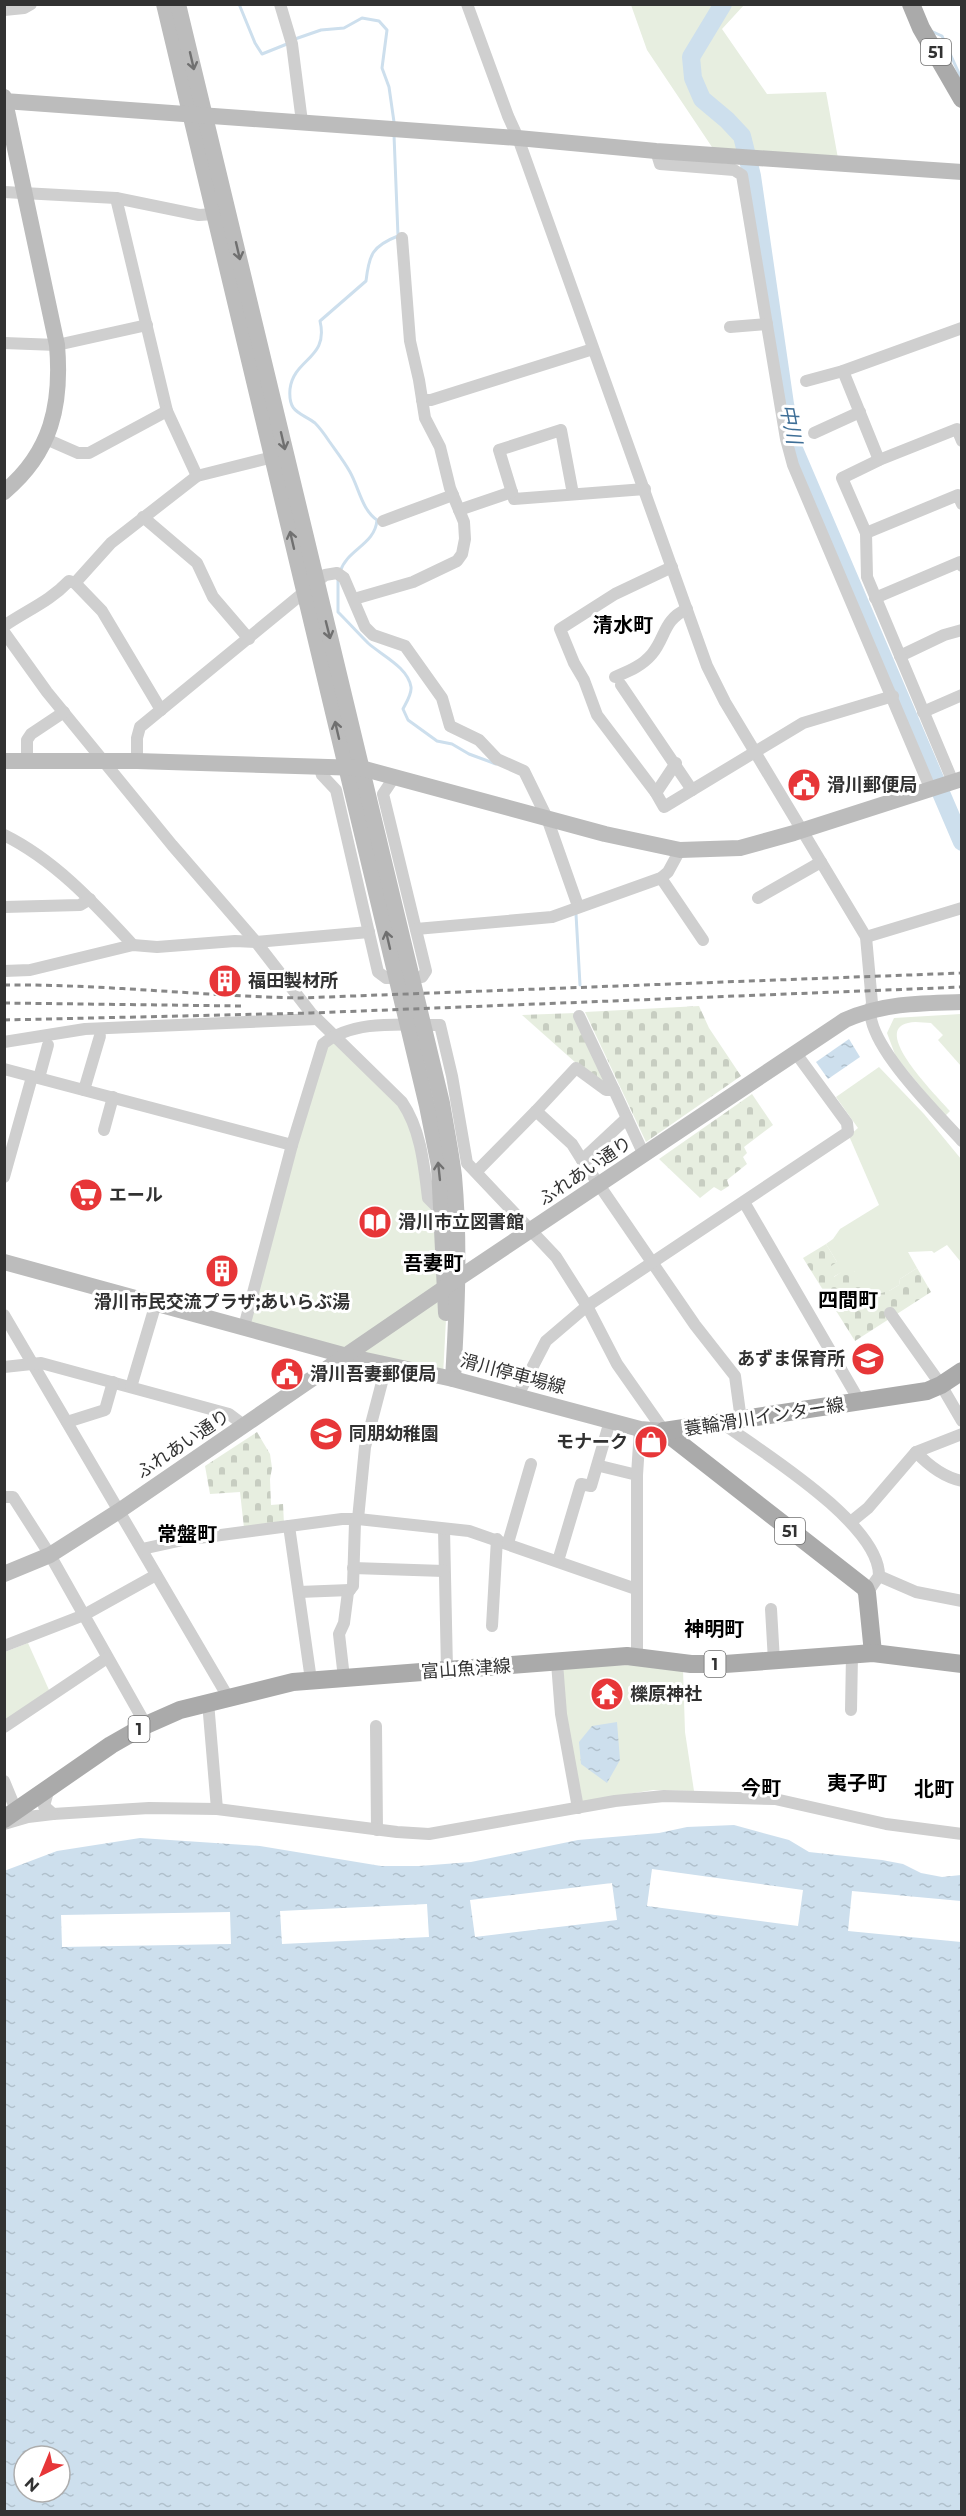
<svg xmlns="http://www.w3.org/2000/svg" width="966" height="2516" font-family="Montserrat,'Noto Sans JP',sans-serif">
<defs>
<pattern id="cemetery-stones" width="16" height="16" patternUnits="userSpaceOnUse" patternTransform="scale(1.5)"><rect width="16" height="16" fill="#e7eee0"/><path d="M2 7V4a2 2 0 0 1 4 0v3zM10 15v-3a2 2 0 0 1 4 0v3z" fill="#c7cdc1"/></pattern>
<pattern id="water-ripples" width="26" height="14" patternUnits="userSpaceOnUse" patternTransform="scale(1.5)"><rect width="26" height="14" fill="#cddfed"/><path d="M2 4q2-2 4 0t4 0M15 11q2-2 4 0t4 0" fill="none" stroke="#b0c0cc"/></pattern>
</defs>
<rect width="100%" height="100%" fill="#fff"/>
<g fill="url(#cemetery-stones)">
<path d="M699,1006l10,22 32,48 -95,66 -61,-130z"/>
<path d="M575,1013l33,71 -14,-5 -72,-64z"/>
<path d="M752,1094l21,31 -29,22 3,6 -4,4 4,7 -20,16 2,6 -8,5 -7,-4 -14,11 -41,-39z"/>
<path d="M826,1244l11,18 -3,15 10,-7 10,1 16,13 19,7 10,-6 1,-6 17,-11 14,24 -76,49 -52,-83z"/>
<path d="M257,1432l13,22 2,14 -2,11 1,26 12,-1 1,20 -40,4 -4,-36 -30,2 -5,-28z"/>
</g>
<g fill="#e7eee0">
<path d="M631,5h113l-22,24 45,65 59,-2 13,72 -121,-8 -71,-106z"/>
<path d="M961,1014v52l-23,-26 5,-5 -12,-12c-7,0 -16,-2 -23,0 -38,8 32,76 42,88l-5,5 -49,-59 -9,-24 7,-15z"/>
<path d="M332,1036l70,66 40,110 4,107 -3,57 -199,-49 73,-270z"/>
<path d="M879,1067l45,47 37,45v101l-1,1 -13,-16 -13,8 -2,-2 -24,1 9,16 -17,11 -1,6 -10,6 -11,3 -8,-10 -7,4 -9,-17 -7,4 -3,-4 -11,6 -5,-9 9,-6 -11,-18 7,-5 7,-10 39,-24 -30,-69 9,-8 -22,-31z"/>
<path d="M28,1643l21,47 -44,32v-70z"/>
<path d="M633,1665l50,4 2,63 9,59 -41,-1 -72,12 -16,-89 -3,-46z"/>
</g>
<g fill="url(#water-ripples)" fill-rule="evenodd">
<path d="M849,1039l11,18 -32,22 -12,-17z"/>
<path d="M617,1722l3,38 -13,23 -26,-19 -2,-22 13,-16z"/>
<path d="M734,1825l55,15 20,12 73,8 21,4 18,9 21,4 19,-2v636h-956l-1,-640 53,-20 83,-13 120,8 121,20h38l52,-4 107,-22 81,-7 28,-6zM24,2456h36v36h-36z"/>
</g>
<g fill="#fff">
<path d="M652,1869l151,21 -5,36 -151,-20z"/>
<path d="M612,1883l5,37 -142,17 -5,-37z"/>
<path d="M852,1891l109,10v41l-113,-11z"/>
<path d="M427,1904l2,33 -147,7 -2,-33z"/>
<path d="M230,1912l1,32 -169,3 -1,-32z"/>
</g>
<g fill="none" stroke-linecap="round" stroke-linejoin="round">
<g stroke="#cddfed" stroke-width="3">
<path d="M239,4l16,39 7,11 25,-10"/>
<path d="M931,31l11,5 20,44"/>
<path d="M295,39l26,-9 23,-2 18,-10 17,3 8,9 -5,38 7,19 5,35"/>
<path d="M340,572c7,-23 35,-27 37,-52 -15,-10 -18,-32 -27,-48 -6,-11 -14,-21 -21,-31 -4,-6 -9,-13 -14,-18 -14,-11 -27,-9 -25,-34 4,-31 39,-30 30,-68l46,-40c3,-26 6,-35 32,-45l-4,-101"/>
<path d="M338,579v33c10,10 20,21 30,31 13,12 40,24 43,44 1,7 -5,16 -8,22l5,11 29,21 15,3 17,10 27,10"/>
<path d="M576,914l4,71"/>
</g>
<path stroke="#cddfed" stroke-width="18" d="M723,4l-32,53 2,21 9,21 25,21 15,16 10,40 33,228 9,45 168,393"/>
<g stroke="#cfcfcf" stroke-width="12">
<path d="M280,4l12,40 10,78"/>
<path d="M467,4l41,112 10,22 189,528 18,36 141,235 6,66c-14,34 67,112 90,138"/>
<path d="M4,10l20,-2 7,-4"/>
<path d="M656,151l4,13 74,6 8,5 44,264 7,26 138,325"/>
<path d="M4,192l112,6 83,17 15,-1"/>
<path d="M116,198l51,213 30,65"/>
<path d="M730,327l37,-3"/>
<path d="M4,343l53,2 90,-20"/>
<path d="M806,381l37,-10"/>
<path d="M422,400h9l162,-51"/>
<path d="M814,433l46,-21"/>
<path d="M46,439l32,14h11l78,-42"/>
<path d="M879,460l-36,-89 119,-43"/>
<path d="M573,494l-12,-64 -62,20 15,49 131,-10"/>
<path d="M459,510l53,-18"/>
<path d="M143,517l54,46 16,34 36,42"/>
<path d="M383,521l70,-26"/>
<path d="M866,533l92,-38 4,9"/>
<path d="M75,583l36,-40 86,-67 76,-19"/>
<path d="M875,598l85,-36 2,4"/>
<path d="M354,599l59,-17 44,-21 5,-7 3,-15 -1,-17 -14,-34 -10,-41 -15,-29 -6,-38 -9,-39 -8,-103"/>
<path d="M4,626c23,-16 45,-24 65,-45l6,2 27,28 59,99"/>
<path d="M4,632l43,60 125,153 84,97 55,71 91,89c19,28 22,63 26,96l14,14"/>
<path d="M900,656l44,-21 18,-5"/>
<path d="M615,677c14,-6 27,-11 37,-23 14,-17 11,-34 35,-45"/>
<path d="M621,685l71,105 111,-67 90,-27"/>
<path d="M923,712l39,-17"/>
<path d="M27,761v-21l4,-6 33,-22"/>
<path d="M137,761v-23l3,-11 185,-152 12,-2 7,5 21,49 8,8 32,11 37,52 8,28 29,14 18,19 27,12 23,47 31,88"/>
<path d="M676,763l-20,30 8,14 28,-17"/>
<path d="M319,766l3,9 14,15 42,182 8,6 36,-1 4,-6 -43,-177 12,-18"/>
<path d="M953,782l-86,-205 -1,-44 -24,-55 37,-18 78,-31 5,12"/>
<path d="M656,793l-59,-78 -13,-35 -10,-17 -14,-34 55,-35 57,-27"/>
<path d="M4,835c51,25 91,69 129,110"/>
<path d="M661,878l42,62"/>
<path d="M758,898l63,-36"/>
<path d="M4,907l76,-2 10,-6"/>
<path d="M416,929l136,-12 109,-39 7,-6 12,-22"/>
<path d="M866,937l96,-29"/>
<path d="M4,971l26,-1 103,-25 24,2 78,-6 21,1 113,-10"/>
<path d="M579,1016l35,74"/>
<path d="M4,1042l81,-13 232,-10"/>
<path d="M4,1069l288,76"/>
<path d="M39,1078l9,-33"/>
<path d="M84,1090l16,-54"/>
<path d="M536,1111l40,-43 30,22h8l30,65"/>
<path d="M627,1118l-45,42 113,165 40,51 6,44"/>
<path d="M104,1130l9,-33"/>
<path d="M476,1172l60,-61 36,33 10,16"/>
<path d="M4,1177l28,-100"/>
<path d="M744,1202l116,200"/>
<path d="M890,1313l51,72 21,36"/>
<path d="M4,1315l224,382"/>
<path d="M244,1327l48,-182 31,-101c30,-25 80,-19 117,-19l12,51 15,87 89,94 31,49 30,58 47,67"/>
<path d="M4,1367l37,-4 188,51 16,12"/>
<path d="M131,1387l25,-84"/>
<path d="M518,1395l28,-54 41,-35 261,-174 -1,-9 -52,-71"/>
<path d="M67,1422l38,-12 8,-28"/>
<path d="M722,1423c40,29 158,101 157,153"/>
<path d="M916,1452l46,-18"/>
<path d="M600,1466l37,9"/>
<path d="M4,1497h9l37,58 96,170"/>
<path d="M852,1521l16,-13 48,-56c13,14 27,25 46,29"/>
<path d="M289,1526l22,154"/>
<path d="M444,1529l3,141"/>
<path d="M508,1543l23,-79"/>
<path d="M142,1549l41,-9 159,-21h16l111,12 167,58"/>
<path d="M558,1561l23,-77 10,2 19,-65"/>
<path d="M353,1568l91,3"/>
<path d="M299,1592l51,-2"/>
<path d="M867,1593l12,-17 37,16 46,9"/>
<path d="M771,1609l3,52"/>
<path d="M492,1626l5,-87"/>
<path d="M4,1646l80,-31 72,-40"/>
<path d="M637,1656v-181l3,-46"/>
<path d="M557,1663l4,51 17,94"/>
<path d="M344,1678l-5,-44 5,-11 4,-31 5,-6 2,-64 3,-3 7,-72 22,-84"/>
<path d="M208,1702l9,107"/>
<path d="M851,1710l1,-55"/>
<path d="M376,1726l1,104"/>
<path d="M4,1727l103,-69"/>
<path d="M4,1781l12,29"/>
<path d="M53,1814l96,-6 68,1 180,23 32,2 186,-33 49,-5 111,3 111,25 76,10"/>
<path d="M4,1824l24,-7 25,-3 -9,-8 5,-18"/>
</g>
<g stroke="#bcbcbc" stroke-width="16">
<path d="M164,4l263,1102 12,60 7,147"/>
<path d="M178,4l264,1099c4,24 9,49 12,73 6,67 3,136 -1,203"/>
<path d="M4,97l53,248c5,59 -5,107 -53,147"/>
<path d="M4,101l514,37 138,13 306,21"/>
<path d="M4,761h133l224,7 244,66 75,16 60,-2 54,-15 168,-54"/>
<path d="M4,1262l343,94 106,23 187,50 24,2"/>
<path d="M4,1574l46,-19 69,-44 337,-231 389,-260c38,-17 76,-17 117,-18"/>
</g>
<g stroke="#aaa" stroke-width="18">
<path d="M911,4l10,24 41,71"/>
<path d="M664,1431l201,157 2,5 6,60"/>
<path d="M664,1431l263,-40 14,-6 21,-14"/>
<path d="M4,1819l107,-74 35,-20 34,-15 113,-28 334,-26 64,8h34l148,-11 89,11"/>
</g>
<g stroke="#878787" stroke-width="3" stroke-dasharray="6 4.5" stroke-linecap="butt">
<path d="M4,985c99,-1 197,11 296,13l662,-25"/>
<path d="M4,1003l238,3"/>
<path d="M4,1020l307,-7 651,-26"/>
</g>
</g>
<defs><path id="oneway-shaft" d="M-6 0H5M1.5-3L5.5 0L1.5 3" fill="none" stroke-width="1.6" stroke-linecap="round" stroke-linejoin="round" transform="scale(1.5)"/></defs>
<g stroke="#707070">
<use href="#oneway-shaft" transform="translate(192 61) rotate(77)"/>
<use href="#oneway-shaft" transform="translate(238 251) rotate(77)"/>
<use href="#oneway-shaft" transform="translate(283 441) rotate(77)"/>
<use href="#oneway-shaft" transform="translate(292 540) rotate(-103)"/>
<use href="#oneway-shaft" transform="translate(328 630) rotate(76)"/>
<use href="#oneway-shaft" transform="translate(337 730) rotate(-103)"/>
<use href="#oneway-shaft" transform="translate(388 940) rotate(-103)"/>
<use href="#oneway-shaft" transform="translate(439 1171) rotate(-96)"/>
</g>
<defs>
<symbol id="civic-disc" viewBox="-11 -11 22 22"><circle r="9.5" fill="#e73638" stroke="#fff"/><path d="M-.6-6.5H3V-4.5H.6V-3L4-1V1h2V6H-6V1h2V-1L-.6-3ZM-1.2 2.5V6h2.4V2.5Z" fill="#fff"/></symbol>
<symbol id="building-disc" viewBox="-11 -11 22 22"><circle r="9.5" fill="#e73638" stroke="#fff"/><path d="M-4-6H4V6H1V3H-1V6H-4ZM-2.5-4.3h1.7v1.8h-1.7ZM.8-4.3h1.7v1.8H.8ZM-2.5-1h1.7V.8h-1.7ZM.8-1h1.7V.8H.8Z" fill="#fff"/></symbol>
<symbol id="supermarket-disc" viewBox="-11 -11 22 22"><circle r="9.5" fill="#e73638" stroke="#fff"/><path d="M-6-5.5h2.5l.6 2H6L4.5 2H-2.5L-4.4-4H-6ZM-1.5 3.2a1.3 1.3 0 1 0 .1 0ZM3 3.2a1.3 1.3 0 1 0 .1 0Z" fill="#fff"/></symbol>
<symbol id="library-disc" viewBox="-11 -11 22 22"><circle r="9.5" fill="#e73638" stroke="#fff"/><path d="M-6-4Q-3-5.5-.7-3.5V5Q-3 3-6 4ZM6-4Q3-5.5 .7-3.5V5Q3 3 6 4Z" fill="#fff"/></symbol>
<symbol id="school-disc" viewBox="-11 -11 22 22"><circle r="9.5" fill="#e73638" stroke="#fff"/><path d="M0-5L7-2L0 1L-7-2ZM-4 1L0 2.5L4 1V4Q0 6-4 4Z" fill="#fff"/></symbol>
<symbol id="shop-disc" viewBox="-11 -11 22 22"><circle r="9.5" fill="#e73638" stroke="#fff"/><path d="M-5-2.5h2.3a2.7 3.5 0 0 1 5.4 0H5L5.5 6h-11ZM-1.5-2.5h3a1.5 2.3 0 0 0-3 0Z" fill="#fff"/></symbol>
<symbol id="temple-disc" viewBox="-11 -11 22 22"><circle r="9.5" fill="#e73638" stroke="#fff"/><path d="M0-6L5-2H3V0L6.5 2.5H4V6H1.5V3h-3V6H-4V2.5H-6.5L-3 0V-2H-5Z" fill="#fff"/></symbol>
</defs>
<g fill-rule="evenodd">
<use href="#civic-disc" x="785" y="766" width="38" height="38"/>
<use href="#building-disc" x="206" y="962" width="38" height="38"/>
<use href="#supermarket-disc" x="67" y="1176" width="38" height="38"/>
<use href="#library-disc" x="356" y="1203" width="38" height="38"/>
<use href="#building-disc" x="203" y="1252" width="38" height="38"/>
<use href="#school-disc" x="849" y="1340" width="38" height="38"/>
<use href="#civic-disc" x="268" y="1355" width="38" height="38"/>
<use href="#school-disc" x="307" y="1415" width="38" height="38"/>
<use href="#shop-disc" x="632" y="1423" width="38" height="38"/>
<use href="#temple-disc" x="588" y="1675" width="38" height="38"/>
</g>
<g text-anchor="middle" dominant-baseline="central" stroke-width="6" stroke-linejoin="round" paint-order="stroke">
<g fill="#fff" stroke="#707070" stroke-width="1.5">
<rect x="921" y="39" width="30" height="26" rx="4.5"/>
<rect x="775" y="1518" width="30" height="26" rx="4.5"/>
<rect x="704.5" y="1651" width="21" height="26" rx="4.5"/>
<rect x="128.5" y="1716" width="21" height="26" rx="4.5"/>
</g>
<g font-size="16" font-weight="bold" fill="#323232">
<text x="936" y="52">51</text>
<text x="790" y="1531">51</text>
<text x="715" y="1664">1</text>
<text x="139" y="1729">1</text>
</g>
<g font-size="18" font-weight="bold" fill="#323232" stroke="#fff" text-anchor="start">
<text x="827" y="785">滑川郵便局</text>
<text x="248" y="981">福田製材所</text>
<text x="109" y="1195">エール</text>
<text x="398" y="1222">滑川市立図書館</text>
<text x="222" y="1302" text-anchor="middle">滑川市民交流プラザ;あいらぶ湯</text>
<text x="845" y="1359" text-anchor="end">あずま保育所</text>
<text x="310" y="1374">滑川吾妻郵便局</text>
<text x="349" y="1434">同朋幼稚園</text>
<text x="628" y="1442" text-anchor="end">モナーク</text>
<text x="630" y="1694">櫟原神社</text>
</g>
<g font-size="18" fill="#323232" stroke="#fff">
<text transform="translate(585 1171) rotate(-34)">ふれあい通り</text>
<text transform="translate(513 1374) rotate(15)">滑川停車場線</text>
<text transform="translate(764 1417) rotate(-9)">蓑輪滑川インター線</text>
<text transform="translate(183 1444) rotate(-34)">ふれあい通り</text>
<text transform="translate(466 1669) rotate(-4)">富山魚津線</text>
</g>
<g font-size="20" font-style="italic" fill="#3e6e96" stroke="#fff">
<text transform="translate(791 424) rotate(79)">中川</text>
</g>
<g font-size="20" font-weight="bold" fill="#000" stroke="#fff">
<text x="623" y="625">清水町</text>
<text x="433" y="1263">吾妻町</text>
<text x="848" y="1300">四間町</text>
<text x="187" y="1534">常盤町</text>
<text x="714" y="1629">神明町</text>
<text x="857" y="1783">夷子町</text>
<text x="761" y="1788">今町</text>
<text x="934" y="1789">北町</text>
</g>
</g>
<rect width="966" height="2516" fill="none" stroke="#323232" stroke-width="12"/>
<g transform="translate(42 2474) rotate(223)"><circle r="28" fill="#ffffff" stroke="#adadad" stroke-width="1.5"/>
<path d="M0-4.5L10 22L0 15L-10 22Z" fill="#e73638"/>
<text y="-9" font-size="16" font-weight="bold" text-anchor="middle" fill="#323232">N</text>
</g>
</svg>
